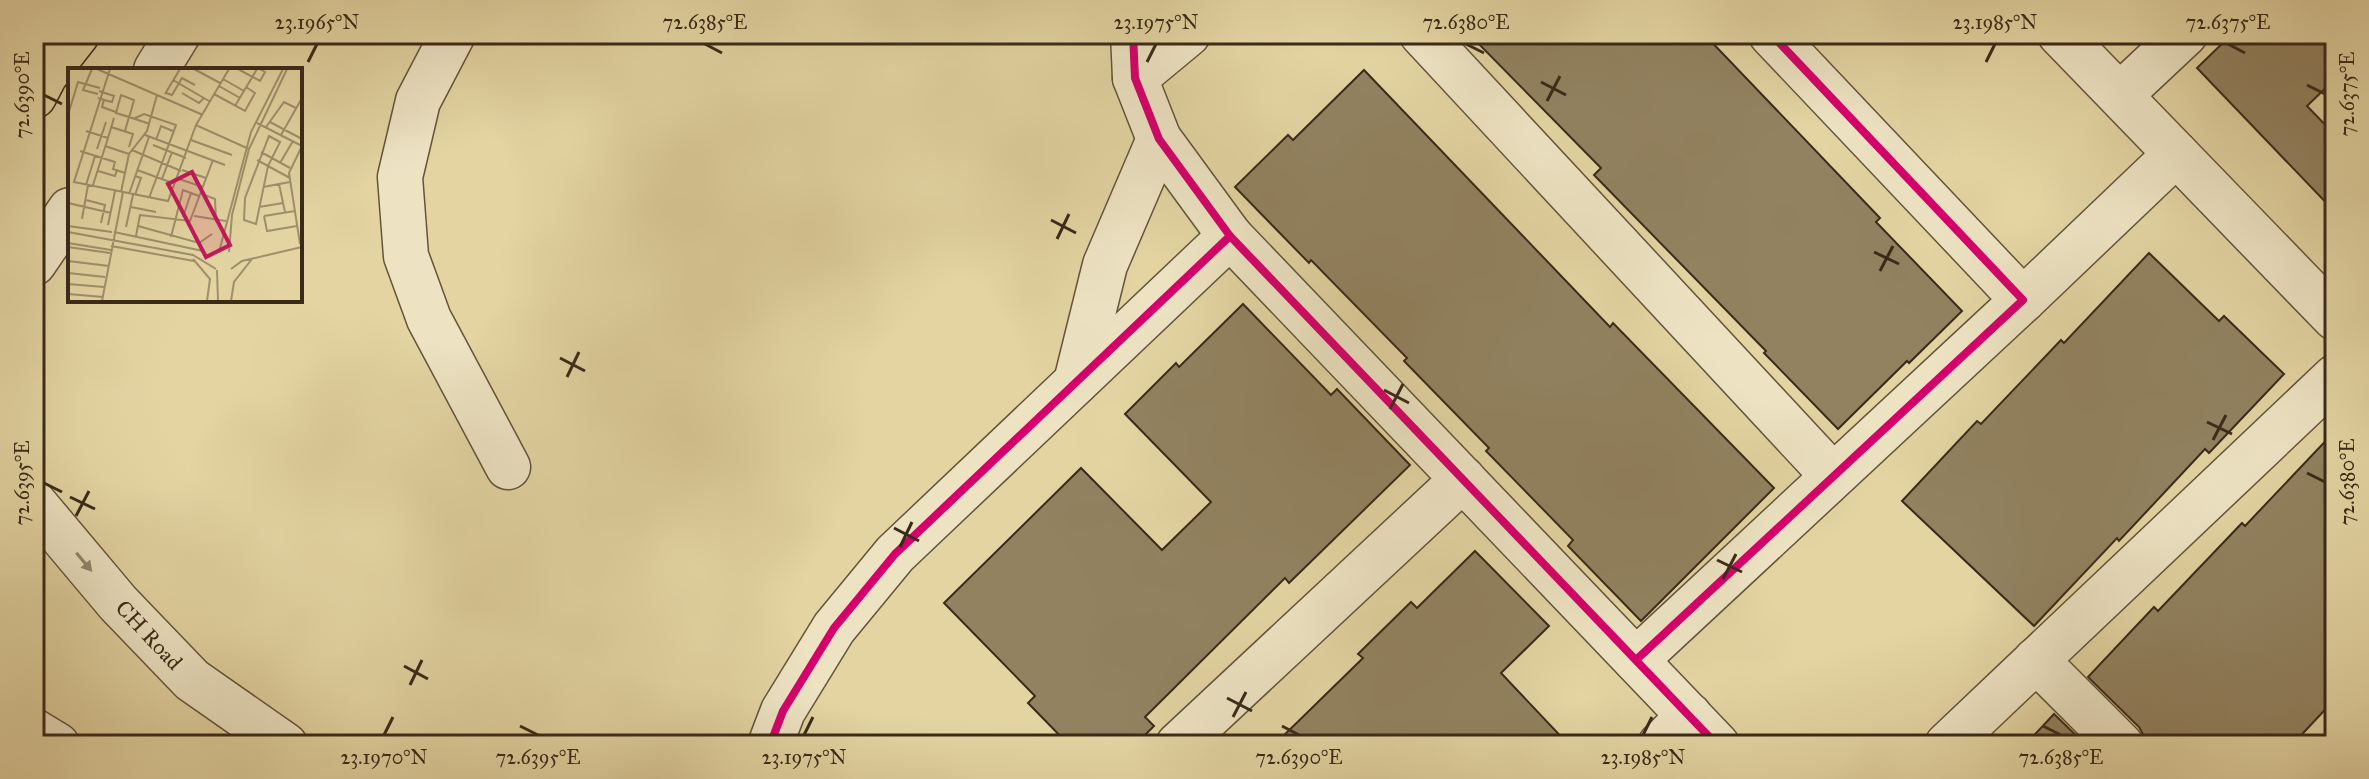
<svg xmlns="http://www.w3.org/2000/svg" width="2369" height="779" font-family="'IM FELL Great Primer',serif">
<rect width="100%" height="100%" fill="#e3d4a2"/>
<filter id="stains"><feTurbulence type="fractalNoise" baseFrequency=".0025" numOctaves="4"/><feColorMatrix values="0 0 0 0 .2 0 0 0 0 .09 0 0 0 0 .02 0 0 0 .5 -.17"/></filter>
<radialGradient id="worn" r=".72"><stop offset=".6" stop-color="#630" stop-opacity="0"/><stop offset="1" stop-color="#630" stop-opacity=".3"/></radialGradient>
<g fill="#928260" stroke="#3a2a19" stroke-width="2">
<path d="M1469,34h235l176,184 -4,4 86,89 -53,52 -2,-2 -69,68 -74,-76 2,-2 -172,-176 7,-7z"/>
<path d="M2232,34h103v45l-28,27 28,29v77l-138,-144z"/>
<path d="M1364,70l246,257 3,-4 161,165 -133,133 -73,-75 5,-6 -87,-89 3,-3 -85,-87 3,-3 -96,-98 -2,3 -74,-76 53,-52 5,5z"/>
<path d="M2149,253l70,68 5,-5 60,58 -75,79 -4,-4 -86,92 -2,-3 -83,88 -132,-125 75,-80 4,3 80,-84 3,3z"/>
<path d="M1243,304l88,91 6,-6 73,76 -121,118 -4,-5 -140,139 9,9 -19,19h-66l-41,-42 7,-7 -91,-93 137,-135 81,82 49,-48 -86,-88 51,-51 3,4z"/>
<path d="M2335,431v268l-43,46h-147v-7l-6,-11 -51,-50 66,-70 4,4 84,-88 3,3z"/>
<path d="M1475,551l74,75 -48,47 68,72h-295l89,-87 -5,-4 53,-52 6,6z"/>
<path d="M2054,714l32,31h-61z"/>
</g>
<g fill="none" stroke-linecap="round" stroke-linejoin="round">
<defs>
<g id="minor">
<path d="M453,34l-35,67 -18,76 6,79 23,63 79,148"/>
<path d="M1133,34l2,44 24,61 71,97 487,509"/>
<path d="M1422,34l411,442"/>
<path d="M2060,34l275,284"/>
<path d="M156,70l22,-36"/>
<path d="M1135,78l53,-44"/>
<path d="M2120,95l65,-61"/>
<path d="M34,263l36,-53"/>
<path d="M2023,300l153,-146"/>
<path d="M1076,382l29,-117 54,-126"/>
<path d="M34,503l84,100 74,77 93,65"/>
<path d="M1636,660l387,-360 -252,-266"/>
<path d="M2036,660l85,85"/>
<path d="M34,731l23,14"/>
<path d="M770,745l13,-34 51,-83 61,-74 335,-318"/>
<path d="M1178,745l285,-266"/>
<path d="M1660,745l29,-30"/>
<path d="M1947,745l388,-368"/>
</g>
<path id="highway" d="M34,96l11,-21 32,-41"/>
</defs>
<use href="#minor" stroke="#64543b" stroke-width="47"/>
<use href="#highway" stroke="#3a2a19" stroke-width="47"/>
<use href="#minor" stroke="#ede3c3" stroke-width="44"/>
<use href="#highway" stroke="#e3d4a2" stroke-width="44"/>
<defs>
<g id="cycleway">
<path d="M1133,34l2,44 24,61 71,97 487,509"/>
<path d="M1636,660l387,-360 -252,-266"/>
<path d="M770,745l13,-34 51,-83 61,-74 335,-318"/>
</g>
</defs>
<use href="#cycleway" stroke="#ede3c3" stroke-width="13"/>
<use href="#cycleway" stroke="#d6006c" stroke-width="8"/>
</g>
<defs><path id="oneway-solid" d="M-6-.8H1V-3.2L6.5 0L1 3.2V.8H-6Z" transform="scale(2)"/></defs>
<use fill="#94866e" href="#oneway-solid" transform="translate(84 562) rotate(50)"/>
<path fill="none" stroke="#3a2a19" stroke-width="3" d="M705,44l17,9M1466,44l18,9M2228,44l17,9M308,62l9,-18M1147,62l9,-18M1986,62l9,-18M1541,82l25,13M2307,85l18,9M44,95l18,9M1547,101l13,-25M1051,220l25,13M1057,239l12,-25M1874,252l25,12M1880,271l13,-25M560,358l25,13M567,377l12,-25M1384,390l25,13M1390,409l13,-25M2207,422l25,12M2213,440l13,-25M2307,473l18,9M44,483l18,9M70,497l25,12M76,516l13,-25M894,528l25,13M900,547l12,-25M1717,560l25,12M1723,579l13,-25M404,666l24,13M410,685l12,-25M1227,698l25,13M1233,717l13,-25M520,726l18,9M1282,726l17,9M2043,726l18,9M384,735l9,-18M804,735l9,-18M1643,735l9,-18"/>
<g text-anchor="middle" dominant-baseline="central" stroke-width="7" stroke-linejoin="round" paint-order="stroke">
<g font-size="22" fill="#3a2a19" stroke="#ede3c3">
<text transform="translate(149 635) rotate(47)">CH Road</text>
</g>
</g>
<g transform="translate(68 68)">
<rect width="234" height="234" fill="#e3d4a2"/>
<path fill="none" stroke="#9f906b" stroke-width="2" d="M24,1l-9,21 15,4M29,1l106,46M42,1l-36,113 94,19 28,-76 53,24M126,1l26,14M170,1l22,12 5,-9 -5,-3M155,11l21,12M105,12l36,21M151,18l21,12M31,23l15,5 -2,6 -8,-2M98,25l6,2 10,-17 13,7M114,25l17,10 5,-5M97,26l15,-25M146,26l31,17 10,-18 -9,-6M30,30l6,2 -2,7 14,5M167,38l22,-37M0,47l10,-33 22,6M65,51l11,-5 32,11 -27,73M202,54l32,17M189,55l45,23 -13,27 11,71M128,57l33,-56M43,59l22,7 -4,13M198,59l18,-25 12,6M18,63l22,7 6,-20M57,63l4,-14 2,-6 3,-11 -13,-5 -5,18 13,4 21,7M77,67l80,30M213,67l21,-37M201,68l11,6 -12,24 -12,58 -12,-4 1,-22zM88,72l5,-14 12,5M123,72l41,15M85,77l33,13M37,78l24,8M29,81l9,-27M64,82l49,21M12,83l35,11 -2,7 12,4M193,84l29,16M189,92l33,18M212,95l13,-22M69,102l33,12M114,102l24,8M30,103l17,5 2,-6M94,111l10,-27M111,111l24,8M211,116l6,28M18,117l9,-29M25,117l15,-47M195,119l27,-5M53,124l8,-38 18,-23 10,-36M61,126l20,-57M134,126l13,5 1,23M67,127l6,-17 -6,-2M18,132l19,5 -4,18M0,135l43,10M63,139l25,5M191,139l24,-4M126,148l32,5M196,148l3,15 30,-5M196,148l31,-5M115,149l8,-24M14,151l6,-34M40,157l7,-34M0,158l44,6M70,158l61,17 13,-9M58,159l7,-32M0,164l125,23 23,14M46,164l89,19M68,168l4,-21 50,6 23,-61M103,169l12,-47 16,6M0,175l43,7M43,178l83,15M0,179l42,6M151,184l32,-120 32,-63M161,184l3,-37 17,-66 38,-80M125,191l17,20 -3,22M0,193l41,5M163,201l11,-8 60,-14M149,202l1,31M0,205l37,4M0,216l36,3M0,226l35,3M34,233l21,-109M163,233l3,-19 18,-23"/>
<path fill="#c2185b" fill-opacity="0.15" stroke="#c2185b" stroke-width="4" d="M124,104l38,73 -24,12 -38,-73z"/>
<rect width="234" height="234" fill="none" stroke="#3a2a19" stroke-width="4"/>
</g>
<rect width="2369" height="779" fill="none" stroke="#e3d4a2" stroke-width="88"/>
<rect x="44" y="44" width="2281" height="691" fill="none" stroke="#3a2a19" stroke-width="3"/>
<g font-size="20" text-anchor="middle" fill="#3a2a19">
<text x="317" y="29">23.1965°N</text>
<text x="705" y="29">72.6385°E</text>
<text x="1156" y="29">23.1975°N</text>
<text x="1466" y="29">72.6380°E</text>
<text x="1995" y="29">23.1985°N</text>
<text x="2228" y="29">72.6375°E</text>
<text transform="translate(2347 94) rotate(-90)" y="7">72.6375°E</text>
<text transform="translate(22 95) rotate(-90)" y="7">72.6390°E</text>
<text transform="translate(2347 482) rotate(-90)" y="7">72.6380°E</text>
<text transform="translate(22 483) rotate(-90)" y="7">72.6395°E</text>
<text x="384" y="764">23.1970°N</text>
<text x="538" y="764">72.6395°E</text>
<text x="804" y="764">23.1975°N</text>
<text x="1299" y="764">72.6390°E</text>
<text x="1643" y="764">23.1985°N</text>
<text x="2061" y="764">72.6385°E</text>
</g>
<rect width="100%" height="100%" filter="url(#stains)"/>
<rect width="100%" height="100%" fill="url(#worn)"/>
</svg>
